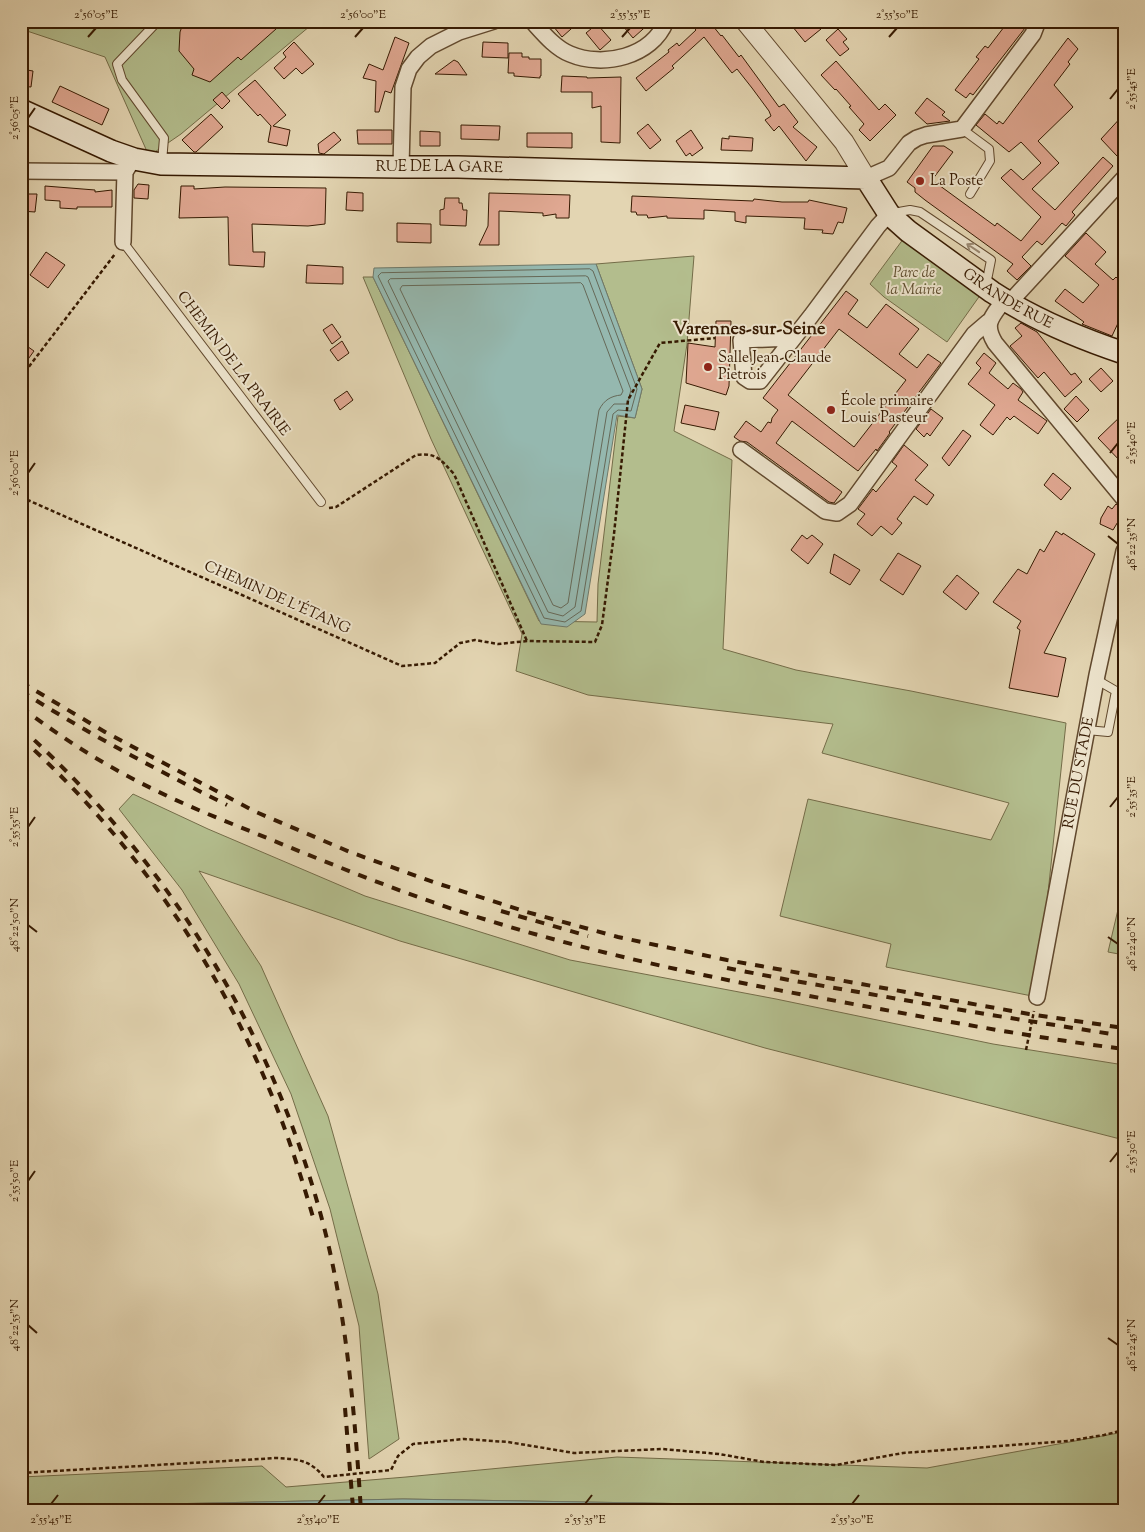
<svg xmlns="http://www.w3.org/2000/svg" width="1145" height="1532" font-family="'Sorts Mill Goudy',serif">
<rect width="100%" height="100%" fill="#e3d5b2"/>
<filter id="stains"><feTurbulence type="fractalNoise" baseFrequency=".004" numOctaves="4"/><feColorMatrix values="0 0 0 0 .2 0 0 0 0 .09 0 0 0 0 .02 0 0 0 .5 -.17"/></filter>
<radialGradient id="worn" r=".72"><stop offset=".6" stop-color="#630" stop-opacity="0"/><stop offset="1" stop-color="#630" stop-opacity=".3"/></radialGradient>
<g fill="#b3bd8d" stroke="#746c48">
<path d="M21,21h295l-135,113 -32,22 -44,-99 -84,-28z"/>
<path d="M904,238l77,56 -34,48 -63,-45 -14,-13z"/>
<path d="M694,256l-7,88 -13,87 58,29 -9,189 73,21 115,21 155,32 -29,274 -151,-30 5,-23 -111,-28 28,-117 183,41 18,-37 -187,-50 11,-29 -245,-29 -72,-24 6,-37 -91,-195 -68,-162h10l166,344 58,1 1,-38 20,-168 17,2 7,-29 -46,-125z"/>
<path d="M133,794l75,35 157,67 205,64 206,39 217,45 131,21v75l-359,-92 -365,-107 -201,-70 62,95 67,150 50,178 21,145 -30,20 -10,-133 -29,-117 -39,-115 -52,-110 -57,-94 -63,-81z"/>
<path d="M1124,884v71l-16,-3z"/>
<path d="M1124,1432v79l-721,-12 -382,8v-30l241,-11 24,21 120,-10 211,-20 310,11z"/>
</g>
<g fill="#95b8af" stroke="#6f796a">
<path d="M596,264l46,125 -7,29 -18,-3 -32,199 -18,13 -26,-3 -168,-347 1,-9z"/>
<path d="M403,1499l717,12h-1099v-4z"/>
</g>
<g fill="none" stroke-linecap="round" stroke-linejoin="round">
<g stroke="#666958" stroke-width="1">
<path d="M590,269l3,2 44,118 -6,22 -13,-1 -5,4 -32,197 -16,11 -21,-4 -166,-342 3,-3z"/>
<path d="M586,276l2,1 43,113 -4,14h-13l-7,8 -32,195 -12,9 -15,-4 -160,-331 2,-2z"/>
<path d="M581,283l2,2 40,106 -2,4c-10,1 -17,5 -22,15l-31,193 -7,5 -8,-3 -153,-316 2,-3z"/>
<path d="M59,1511l344,-7 424,7"/>
<path d="M356,1511h104"/>
</g>
</g>
<g fill="#e0a892" stroke="#361a02" fill-rule="evenodd">
<path d="M184,21h101l-44,39 -3,-3 -28,25 -18,-7 2,-6 -15,-18 1,-19z"/>
<path d="M549,21h31l-18,16z"/>
<path d="M629,21h23l-19,17 -10,-12z"/>
<path d="M688,21h21l12,15 1,-1 17,22 2,-2 38,52 5,-3 14,18 -5,5 24,20 -11,14 -27,-35 -5,5 -9,-11 6,-4 -2,-5 -17,-23 -15,-19 -5,4 -28,-36 -32,29 2,2 -28,23 -10,-13 33,-26 -1,-2 9,-7 2,3 17,-16z"/>
<path d="M788,21h26l7,8 -16,13z"/>
<path d="M997,21h31l-3,7 -52,67 -3,-2 -4,5 -11,-8 24,-31 -3,-2 9,-11 3,2 16,-21z"/>
<path d="M597,24l14,16 -11,10 -14,-17z"/>
<path d="M838,29l9,10 -4,3 6,7 -9,7 -14,-16z"/>
<path d="M395,37l14,6 -18,50 -6,-2 -6,21h-4l1,-31 -13,-3 6,-14 14,6z"/>
<path d="M1068,38l10,11 -10,13 2,2 -16,21 19,22 -35,34 21,22 -27,26 23,21 48,-53 10,9 -41,46 3,3 -9,11 -4,-3 -20,22 -5,-4 -15,16 9,9 -14,14 -10,-9 6,-7 -88,-64 -10,-8v-4l-8,-6 26,-36h11l9,6 -21,28 63,46 2,-3 24,18 20,-24 -40,-39 10,-9 12,11 18,-17 -20,-21 -12,10 -33,-27 9,-11 12,10 2,-3 4,3z"/>
<path d="M294,42l20,22 -12,10 -6,-6 -12,11 -10,-11 12,-11 -3,-4z"/>
<path d="M483,42l25,1v15l-26,-1z"/>
<path d="M509,53h13v4h7v2h12v17h-1v2l-26,-2v-3h-6z"/>
<path d="M454,60l4,2 9,13 -32,-1z"/>
<path d="M836,61l43,49 6,-6 11,11 -26,26 -11,-11 5,-6 -15,-17 2,-1 -15,-17 -1,1 -14,-15z"/>
<path d="M21,69l12,2 -2,16 -10,-1z"/>
<path d="M562,76l25,1v1l34,-1 -1,66 -19,-1v-36l-9,2v-16h-31z"/>
<path d="M255,80l31,35 -13,11 17,4 -3,16 -19,-4 3,-16 -11,-12 -2,2 -20,-22z"/>
<path d="M60,86l49,23 -7,16 -50,-23z"/>
<path d="M222,92l8,9 -8,8 -9,-9z"/>
<path d="M927,98l18,14 -3,3 8,6 -23,3 -12,-11z"/>
<path d="M211,114l12,13 -27,25h-2l-12,-12z"/>
<path d="M1124,114v34l-7,8 -16,-17z"/>
<path d="M648,124l13,16 -11,9 -13,-16z"/>
<path d="M461,125l39,1 -1,14 -38,-1z"/>
<path d="M357,130h35v14h-34z"/>
<path d="M691,130l12,18 -11,8 -2,-3 -4,3 -10,-15z"/>
<path d="M420,131l20,1v14h-20z"/>
<path d="M334,132l7,8 -17,14 -5,-1 -1,-9z"/>
<path d="M527,133h45v15l-45,-1z"/>
<path d="M729,136l24,2 -1,13 -31,-1 1,-12 7,1z"/>
<path d="M138,184l11,1 -1,14 -14,-1v-8z"/>
<path d="M45,186l50,4v2l17,-2v17h-35v2l-17,-1v-7l-15,-1z"/>
<path d="M181,186h13v3l31,-2 101,1 -1,36 -17,2 -56,-2 1,28h12l-1,15 -35,-2 -1,-48 -49,1z"/>
<path d="M347,192l16,1v18l-17,-1z"/>
<path d="M489,193l81,2 -1,23h-13v-4l-13,2v-3l-44,-2v34h-20l9,-19z"/>
<path d="M21,194h16l-2,18 -14,-1z"/>
<path d="M632,196l121,5 1,-2 28,3h26l1,-2 38,8 -4,15 -5,-1 -5,12 -11,-1 1,-3 -19,-1 1,-11 -59,-2v7l-11,-2v-9l-31,-2v9l-37,-1v-2l-19,2 -1,-3h-10l-1,-3h-5z"/>
<path d="M445,198h14v5h3l1,7h4l-1,16 -26,-1v-15l4,-1z"/>
<path d="M397,223l34,1v19l-34,-1z"/>
<path d="M1086,233l20,19 -11,12 18,16 3,-3 8,8v39l-5,-3 -7,15 -30,-12 2,-2 -29,-21 10,-12 18,14 16,-18 -34,-29z"/>
<path d="M46,252l19,13 -17,23 -18,-13z"/>
<path d="M307,265l36,2v17l-37,-1z"/>
<path d="M846,291l12,9 -10,14 19,14 19,-24 33,25 -20,25 18,14 11,-14 13,9 -52,69 1,1 -13,18 -1,-2 -18,22 -66,-50 -16,22 66,49 -8,11 -5,-1 -82,-60 -7,-1 -6,-4 12,-16 15,11 7,-10 3,1 1,-5 6,-8 -15,-12zM839,329l67,51 -52,67 -66,-52z"/>
<path d="M716,321h15l-2,65 -3,9 -40,-12 2,-40 27,4z"/>
<path d="M1021,323l16,9 34,43 4,-2 7,9 -17,15 -21,-25 -6,6 -28,-32 12,-10 -7,-8z"/>
<path d="M332,324l9,13 -9,7 -9,-14z"/>
<path d="M342,341l7,12 -11,8 -8,-11z"/>
<path d="M21,342l13,9 -13,18z"/>
<path d="M984,353l12,10 -7,10 19,16 5,-6 8,6 2,3 -5,8 29,21 -9,13 -24,-18 -4,4 -3,-3 -14,18 -13,-10 15,-20 -27,-21 13,-16 -5,-5z"/>
<path d="M1101,368l12,13 -12,11 -12,-13z"/>
<path d="M347,391l6,9 -13,10 -6,-10z"/>
<path d="M1076,396l13,14 -12,12 -13,-13z"/>
<path d="M685,405l34,7 -4,18 -34,-7z"/>
<path d="M931,409l12,9 -13,18 -3,-3 -3,4 -8,-8z"/>
<path d="M1124,413v52l-26,-27z"/>
<path d="M963,430l8,6 -22,30 -7,-8z"/>
<path d="M904,445l24,20 -13,15 19,15 -7,10 -13,-9 -17,23 5,4 -10,12 -11,-9 -9,10 -15,-12 8,-10 -7,-5 15,-20 3,3 21,-26 -5,-4z"/>
<path d="M1053,473l18,15 -10,12 -17,-15z"/>
<path d="M1116,504l6,4v7l-9,15 -13,-6 1,-6 7,-12 4,3z"/>
<path d="M1056,531l6,4 1,-2 32,21 -51,99 22,5 -8,39 -49,-9 11,-58 -3,-2 4,-7 -28,-19 25,-33 9,5 13,-25 4,3z"/>
<path d="M802,535l5,4 5,-4 11,9 -15,20 -17,-14z"/>
<path d="M898,553l23,13 -18,29 -23,-15z"/>
<path d="M834,554l26,16 -10,15 -20,-12z"/>
<path d="M957,575l22,18 -13,17 -23,-18z"/>
</g>
<g fill="none" stroke-linecap="round" stroke-linejoin="round">
<defs>
<g id="service">
<path d="M158,21l-41,43 5,16 42,58 -2,24"/>
<path d="M962,129l27,20 1,12 -20,33"/>
<path d="M893,213l17,-3 10,2 71,48 -5,25"/>
<path d="M123,242l198,260"/>
<path d="M1087,730l21,2 8,-41 -19,-11"/>
</g>
<g id="minor">
<path d="M532,21c11,12 23,27 38,33 33,14 82,3 96,-33"/>
<path d="M401,167l2,-80 6,-18 9,-12 13,-11 28,-14 35,-11"/>
<path d="M21,171l104,1"/>
<path d="M866,178l23,-10 20,-25 8,-5 9,-3 36,-6 71,-95 5,-13"/>
<path d="M123,242l2,-70 5,-8"/>
<path d="M1004,300c-12,17 -21,23 -9,43l129,156"/>
<path d="M1010,302l114,-124"/>
<path d="M792,338l-51,2 3,37 6,4h10l51,-65 67,-90 11,-12"/>
<path d="M741,450l84,61 12,2 13,-9 124,-170 14,-12"/>
<path id="s1" d="M1037,997l60,-322 27,-124"/>
</g>
<path id="tertiary" d="M745,21l99,121 22,36"/>
<g id="secondary">
<path id="s2" d="M21,110l90,41 23,8 27,5 240,3h57l408,11 23,36 19,17 84,61c40,26 87,46 132,61"/>
</g>
</defs>
<use href="#service" stroke="#61492e" stroke-width="10"/>
<use href="#minor" stroke="#61492e" stroke-width="18"/>
<use href="#tertiary" stroke="#61492e" stroke-width="21"/>
<use href="#secondary" stroke="#361a02" stroke-width="24"/>
<g stroke="#361a02" stroke-width="2.5" stroke-dasharray="4 2.5" stroke-linecap="butt">
<path d="M21,377l94,-123"/>
<path d="M21,497l381,169 33,-3 25,-20 15,-3 23,4 29,-3 68,1 7,-17 12,-91 14,-134 32,-57 55,-5"/>
<path d="M329,508l7,-1 80,-52c20,-3 25,5 38,19l73,167"/>
<path d="M1026,1050l8,-39"/>
<path d="M21,1473l255,-15c22,1 34,2 48,19l67,-7 7,-14 15,-12 51,-5 44,3 66,11 88,-4 57,5 45,8 72,3 67,-12 165,-12 36,-6 20,-5"/>
</g>
<use href="#service" stroke="#ede4cd" stroke-width="8"/>
<use href="#minor" stroke="#ede4cd" stroke-width="15"/>
<use href="#tertiary" stroke="#ede4cd" stroke-width="19"/>
<use href="#secondary" stroke="#ede4cd" stroke-width="21"/>
<g stroke="#361a02" stroke-width="4" stroke-dasharray="9 9" stroke-linecap="butt">
<path d="M21,682l84,50 151,80 94,40 83,30 94,30 91,25 109,23 302,54 95,14"/>
<path d="M21,691c66,42 136,79 206,114"/>
<path d="M21,707c42,32 86,60 134,83 42,21 86,37 129,55 67,27 134,54 203,75 123,38 250,63 377,86 86,16 173,32 260,43"/>
<path d="M21,728c151,135 258,315 306,511 21,89 28,181 34,272"/>
<path d="M21,738c108,97 194,220 249,353 18,43 32,88 45,133"/>
<path d="M501,911l87,25"/>
<path d="M727,968l62,12 196,34 139,22"/>
<path d="M345,1408l8,100"/>
</g>
</g>
<defs><path id="oneway-shaft" d="M-6 0H5M1.5-3L5.5 0L1.5 3" fill="none" stroke-width="1.6" stroke-linecap="round" stroke-linejoin="round" transform="scale(1.25)"/></defs>
<use stroke="#9b8972" href="#oneway-shaft" transform="translate(973 248) rotate(-146)"/>
<path fill="none" stroke="#361a02" stroke-width="2" d="M88,37l8,-9M355,37l8,-9M622,37l8,-9M889,37l8,-9M1110,99l8,-10M28,118l7,-10M1110,453l8,-10M28,473l7,-10M1108,536l10,8M1110,807l8,-10M28,827l7,-10M28,925l9,7M1108,937l10,7M1110,1162l8,-10M28,1181l7,-10M28,1325l9,8M1108,1338l10,7M51,1504l7,-9M318,1504l7,-9M585,1504l7,-9M852,1504l7,-9"/>
<g fill="#8f2418" stroke="#ede4cd" stroke-width="2">
<circle cx="920" cy="181" r="5"/>
<circle cx="708" cy="367" r="5"/>
<circle cx="831" cy="410" r="5"/>
</g>
<g text-anchor="middle" dominant-baseline="central" stroke-width="4" stroke-linejoin="round" paint-order="stroke">
<g font-size="15" fill="#361a02" stroke="#ede4cd">
<text stroke="none"><textPath href="#s2" startOffset="429">RUE DE LA GARE</textPath></text>
<text stroke="none"><textPath href="#s2" startOffset="1045">GRANDE RUE</textPath></text>
<text transform="translate(233 364) rotate(53)">CHEMIN DE LA PRAIRIE</text>
<text transform="translate(277 598) rotate(24)">CHEMIN DE L'ÉTANG</text>
<text stroke="none"><textPath href="#s1" startOffset="228">RUE DU STADE</textPath></text>
</g>
<g font-size="15" fill="#361a02" stroke="#ede4cd" text-anchor="start">
<text x="930" y="181">La Poste</text>
<text x="718" y="358">Salle Jean-Claude<tspan x="718" dy="17">Pietrois</tspan></text>
<text x="841" y="401">École primaire<tspan x="841" dy="17">Louis Pasteur</tspan></text>
</g>
<g font-size="15" font-style="italic" fill="#5c4b2c" stroke="#ede4cd">
<text x="914" y="273">Parc de<tspan x="914" dy="17">la Mairie</tspan></text>
</g>
<g font-size="18" font-weight="bold" fill="#361a02" stroke="#ede4cd">
<text x="749" y="330">Varennes-sur-Seine</text>
</g>
</g>
<rect width="1145" height="1532" fill="none" stroke="#e3d5b2" stroke-width="55"/>
<rect x="28" y="28" width="1090" height="1476" fill="none" stroke="#361a02" stroke-width="2"/>
<g font-size="12" text-anchor="middle" fill="#361a02">
<text x="96" y="18">2°56'05"E</text>
<text x="363" y="18">2°56'00"E</text>
<text x="630" y="18">2°55'55"E</text>
<text x="897" y="18">2°55'50"E</text>
<text transform="translate(1131 89) rotate(-90)" y="4">2°55'45"E</text>
<text transform="translate(14 118) rotate(-90)" y="4">2°56'05"E</text>
<text transform="translate(1131 443) rotate(-90)" y="4">2°55'40"E</text>
<text transform="translate(14 473) rotate(-90)" y="4">2°56'00"E</text>
<text transform="translate(1131 544) rotate(-90)" y="4">48°22'35"N</text>
<text transform="translate(1131 797) rotate(-90)" y="4">2°55'35"E</text>
<text transform="translate(14 827) rotate(-90)" y="4">2°55'55"E</text>
<text transform="translate(14 925) rotate(-90)" y="4">48°22'50"N</text>
<text transform="translate(1131 944) rotate(-90)" y="4">48°22'40"N</text>
<text transform="translate(1131 1152) rotate(-90)" y="4">2°55'30"E</text>
<text transform="translate(14 1181) rotate(-90)" y="4">2°55'50"E</text>
<text transform="translate(14 1325) rotate(-90)" y="4">48°22'55"N</text>
<text transform="translate(1131 1345) rotate(-90)" y="4">48°22'45"N</text>
<text x="51" y="1523">2°55'45"E</text>
<text x="318" y="1523">2°55'40"E</text>
<text x="585" y="1523">2°55'35"E</text>
<text x="852" y="1523">2°55'30"E</text>
</g>
<rect width="100%" height="100%" filter="url(#stains)"/>
<rect width="100%" height="100%" fill="url(#worn)"/>
</svg>
